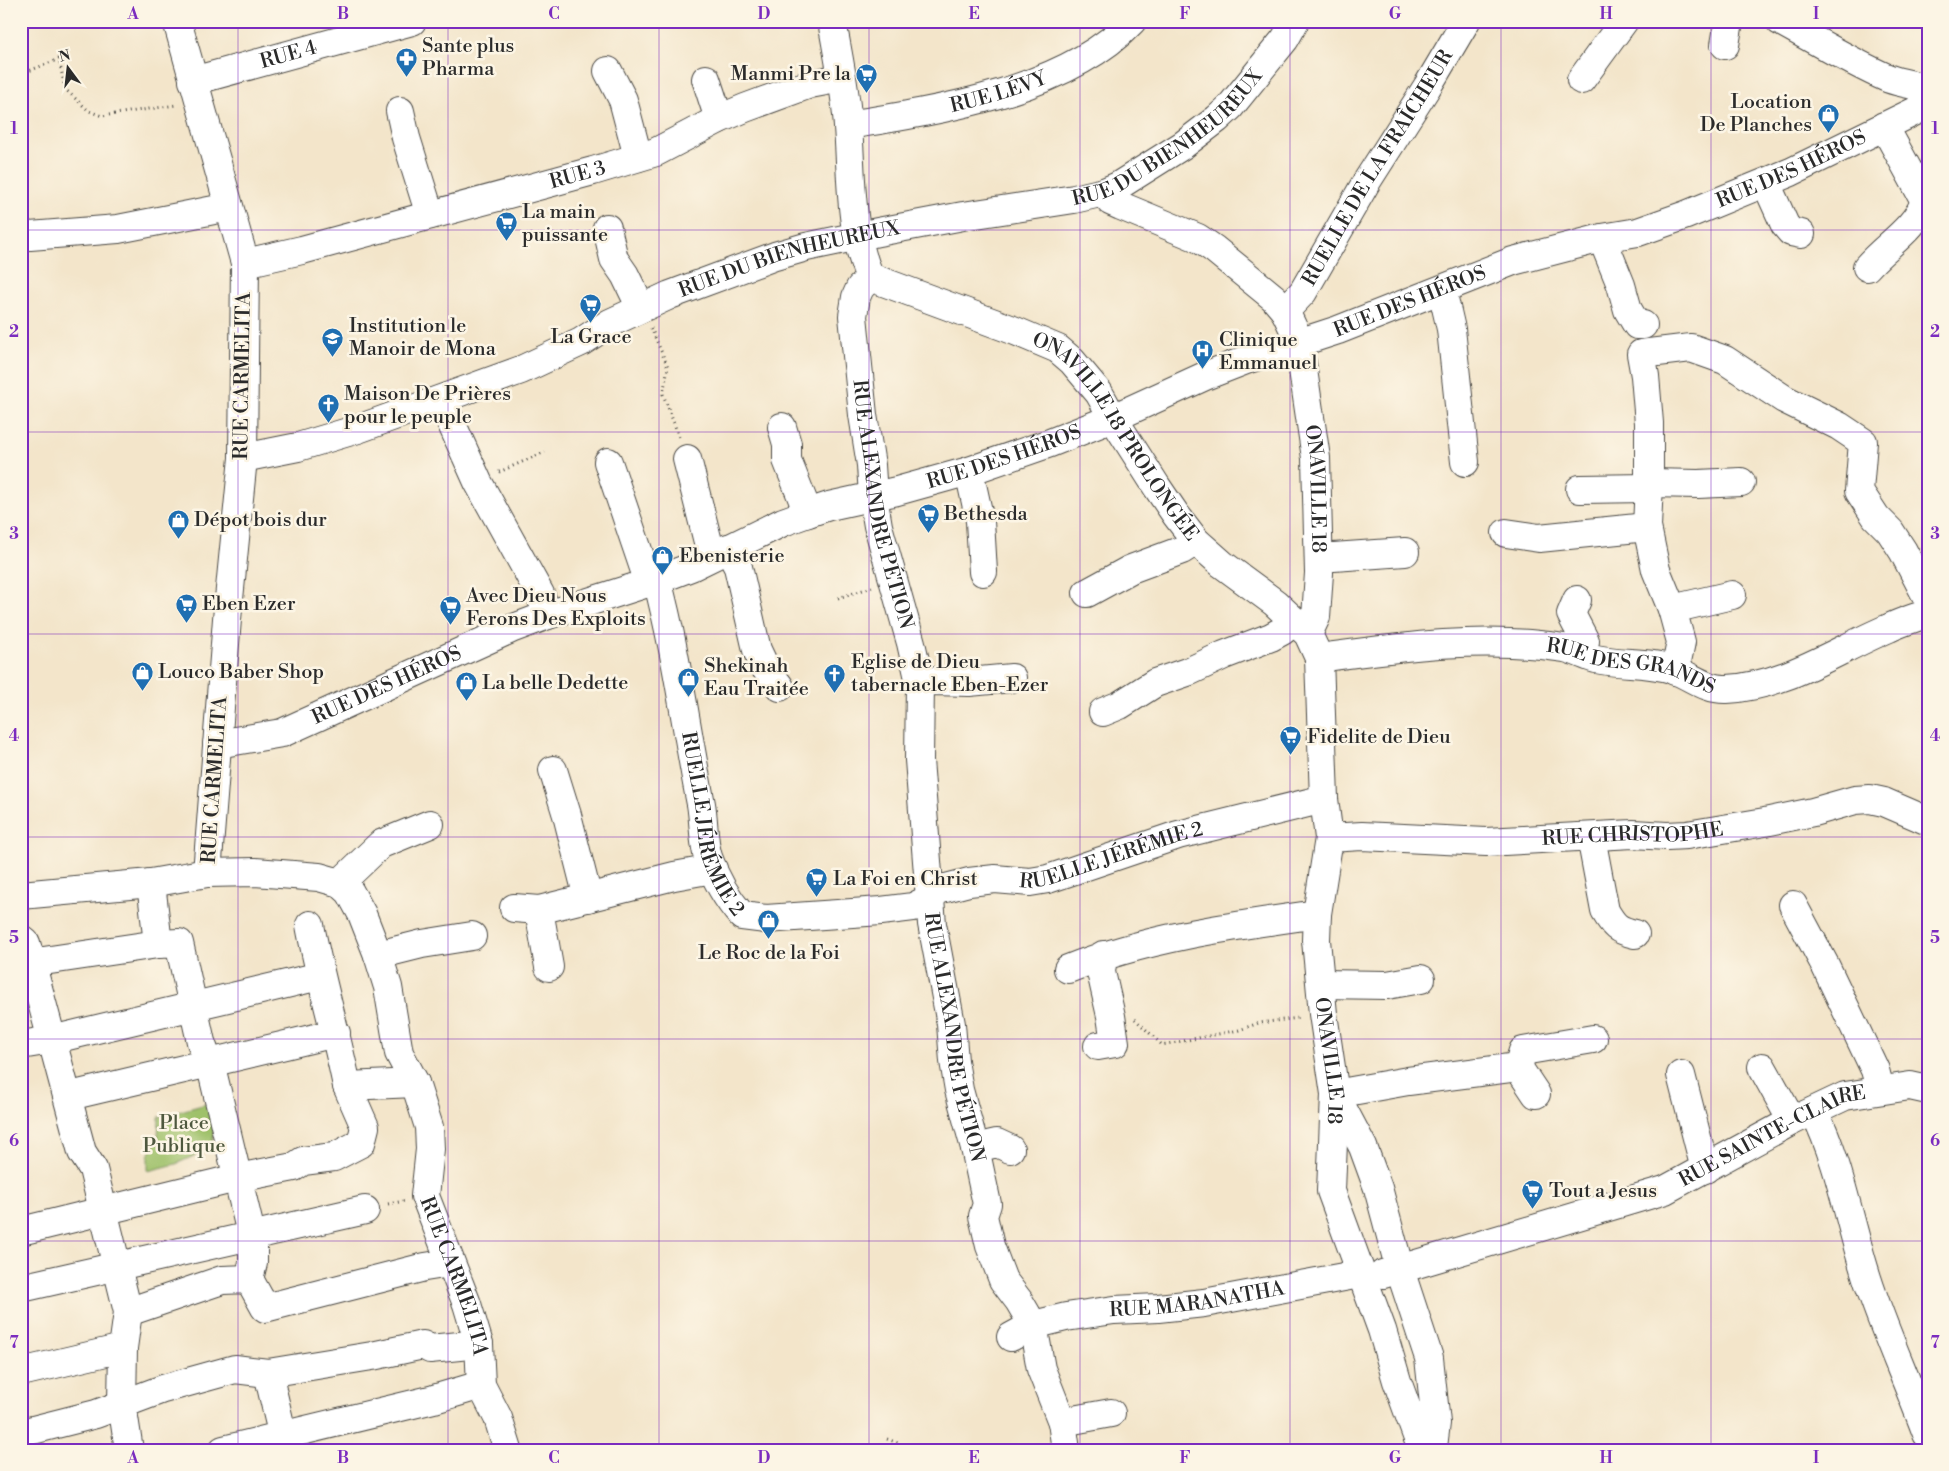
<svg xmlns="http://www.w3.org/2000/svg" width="1949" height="1471" font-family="'Libre Bodoni',serif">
<rect width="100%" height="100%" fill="#fcf5e5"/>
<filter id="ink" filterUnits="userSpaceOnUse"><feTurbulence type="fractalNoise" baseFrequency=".02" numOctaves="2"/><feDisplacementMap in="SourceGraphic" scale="10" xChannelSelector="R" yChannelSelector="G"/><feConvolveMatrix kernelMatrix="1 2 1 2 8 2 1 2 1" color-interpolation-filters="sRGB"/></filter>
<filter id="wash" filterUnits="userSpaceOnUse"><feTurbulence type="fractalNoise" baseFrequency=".0096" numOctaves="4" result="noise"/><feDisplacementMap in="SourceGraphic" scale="20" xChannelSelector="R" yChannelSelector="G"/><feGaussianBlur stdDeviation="1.12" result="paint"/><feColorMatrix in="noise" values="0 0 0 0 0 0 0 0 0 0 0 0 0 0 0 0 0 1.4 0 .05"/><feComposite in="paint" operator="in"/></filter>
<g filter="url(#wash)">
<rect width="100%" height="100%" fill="#f3e5ca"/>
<path fill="#9fc16b" stroke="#65764b" d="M206,1104l8,24 -2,20 -36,16 -28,7v-15l10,-20 1,-19z"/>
</g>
<g filter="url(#ink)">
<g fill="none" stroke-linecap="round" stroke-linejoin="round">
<defs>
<g id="minor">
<path id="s1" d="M177,21l68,242 -2,195 -16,161 -20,254 48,-1 64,5 21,6 10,9 12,22 16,41 10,32 11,66 16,30 14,44 1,22 -5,47 42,108 12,40 2,41 17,33 10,32"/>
<path d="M832,21c6,35 14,71 16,106 4,51 1,103 22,150"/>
<path d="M1780,21c35,19 69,40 105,56 17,8 27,4 43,16"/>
<path d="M1725,45l4,-24"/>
<path d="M608,71l15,29 15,57"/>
<path d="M706,79l13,40"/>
<path d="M1581,80l43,-59"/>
<path id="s2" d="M193,81l219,-60"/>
<path d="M400,111l6,27 24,77"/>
<path id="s3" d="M848,125c90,-14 220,-35 284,-104"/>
<path d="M1884,126l41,75 3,1"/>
<path d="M1766,183l19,42 6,7 10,2"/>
<path id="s4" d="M1104,192l6,9 11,5 77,32 16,11 60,49 11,13 9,19 8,33 14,95 3,115 -3,44 -8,17"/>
<path d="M607,228l7,31 11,16 16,33"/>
<path d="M21,234l9,2 88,-7 111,-22"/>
<path d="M1602,238l19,47 7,25 9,15h6"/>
<path id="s5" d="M245,263l57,-13 291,-79 63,-19 63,-33 26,-11 65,-24 32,-6"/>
<path d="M1867,267c19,-22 49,-39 58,-66"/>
<path id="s6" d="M870,277l143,53 45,19 14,12 27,32 14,25 44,69 19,28 20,26 26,23 53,39 33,31 11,24 5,141 5,39 -12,76 -1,26 7,74 12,80 -4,97 51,139 15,51 25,69"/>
<path id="s7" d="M870,277l-10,11 -4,9 -3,19 10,99 8,50 2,31 5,30 33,117 9,40 -1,77 13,164 19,100 3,37 5,29 16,58 12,56 -4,12 7,30 13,34 16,21 14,24 8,44 21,53 4,28"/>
<path d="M1442,290l9,39 14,133"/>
<path id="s8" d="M1285,311l18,-19 64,-111 60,-94 39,-66"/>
<path d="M441,400l37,82 62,112 8,21"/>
<path d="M782,427l5,17v16l21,53"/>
<path id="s9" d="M243,458l55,-11 60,-18 163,-59 60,-28 29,-19 60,-28 105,-39 31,-9 72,-15 85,-16 111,-17 30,-7 14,-6 65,-41 34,-26 13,-12 55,-68 10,-18"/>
<path d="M687,459l21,83 5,13"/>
<path d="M608,462l41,121"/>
<path d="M969,471l11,50 3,51"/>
<path d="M1649,483l49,1 43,-2"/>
<path d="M1580,489l69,-1"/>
<path d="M1506,533l33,5 108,-11"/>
<path d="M728,548l10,19 19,83 9,19 14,18"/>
<path d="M1319,558l86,-6"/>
<path id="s10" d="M657,580c20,74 29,150 44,224 3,17 2,37 7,53 7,21 20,43 34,59l24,3 115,-8 32,-4 16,-8 9,-9 31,-8 26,-3 35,3 18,-3 130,-44 146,-36"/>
<path d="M1087,593l44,-24 51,-19 14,-9"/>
<path d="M1577,600l-6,14 14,27 -4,12"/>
<path d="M1672,609l60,-14"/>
<path id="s11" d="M1319,658c80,-11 164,-23 245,-10 11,2 21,8 32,11 26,6 53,2 78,11 19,7 32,20 53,19 59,-3 109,-39 162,-61 12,-6 26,-10 39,-15"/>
<path d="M1675,671l6,-29 -9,-33 -16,-39 -9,-43 2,-44v-60l-4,-47 -4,-22 50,-6 34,12 59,39 55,27 24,16 -4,49 17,26 14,14 13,20 25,48"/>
<path d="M920,683l13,-2 36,1 43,-4"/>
<path d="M1103,712l17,-7 35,-22 35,-12 34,-16 47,-18 11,-6 13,-10"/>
<path id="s12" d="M217,744l65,-11 229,-104 37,-14 109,-35 34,-13 92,-45 25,-9 21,-7 68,-15 72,-20 81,-28 63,-25 92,-42 41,-16 92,-30 175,-69 89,-23 36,-6 48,-17 105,-43 137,-67"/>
<path d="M553,770l14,45 21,83"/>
<path d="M1591,837l14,74c9,15 12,19 30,23"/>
<path id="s13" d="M1329,838l33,-2 124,6 147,-8 34,2 20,-1 78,-13 48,-10 42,-12 15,-1 14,3 44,19"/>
<path d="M151,883l7,61"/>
<path d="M340,883l41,-39 49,-20"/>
<path d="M21,895l130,-12 56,-10"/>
<path d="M1793,905l32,60 50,105 5,19"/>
<path d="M514,908l25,2"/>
<path d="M310,925c10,54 26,107 37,161l68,-3"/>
<path d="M21,939l5,4 56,209 11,17 35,143 -5,36 -1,56 7,46"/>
<path d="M378,955l44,-11 50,-8"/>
<path d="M30,963l128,-19 21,-1 22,99 12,33 40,167v21l-4,16"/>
<path d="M549,967l-10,-57 135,-34 39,-7"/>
<path d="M1068,969c80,-32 165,-43 249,-55"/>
<path d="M1321,984l66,1 34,-6"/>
<path d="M21,1045l30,-5 269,-64"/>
<path d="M1098,1046l17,-3 -4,-27 -10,-44 2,-17"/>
<path d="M1518,1067l18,27"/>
<path d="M1762,1067l30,54"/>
<path d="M1681,1075l24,94"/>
<path d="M74,1095l262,-62"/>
<path d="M1814,1111c26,52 35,111 53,167 17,53 41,104 60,156"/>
<path d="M975,1148l22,-5 13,6"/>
<path d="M21,1231l216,-53 57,-11 9,-6 31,-4 27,-14 4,-16 -18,-41"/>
<path id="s14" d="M1383,1274l282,-84 127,-69 53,-25 65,-10 18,4"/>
<path d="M21,1288l344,-78"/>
<path d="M128,1312l94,-32 27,-1 16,29 160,-41 25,-4"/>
<path id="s15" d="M1011,1337l22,-12 33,-8 48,-7 44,-2 46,-5 156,-29"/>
<path d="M21,1372l102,-24"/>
<path d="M268,1373l18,77"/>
<path d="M1062,1422l49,-9"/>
<path d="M21,1433l75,-19 67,-25 72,-20 33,4 104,-17 51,-11 7,4 49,-5"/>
<path d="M223,1450l211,-51 47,-14"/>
<path d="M1430,1450l3,-3 3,-24 -7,-65 -29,-88 -22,-82 -15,-41 -28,-53 73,-13 110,-14 5,-16 70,-12"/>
</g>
</defs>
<use href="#minor" stroke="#494743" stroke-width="30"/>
<g stroke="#494743" stroke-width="3" stroke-dasharray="1 4" stroke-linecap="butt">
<path d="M21,74l38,-15 6,30 24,22 13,5 74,-11"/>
<path d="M651,328l17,39 -5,27 16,43"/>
<path d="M499,472l46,-20"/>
<path d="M838,598l34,-11"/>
<path d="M1135,1019l27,26 77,-15 20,-7 40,-5"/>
<path d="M388,1204l16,-3"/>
<path d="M887,1439l11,4 4,7"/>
</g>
<use href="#minor" stroke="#fff" stroke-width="28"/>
</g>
</g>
<path fill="none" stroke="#7b2cbf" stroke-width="1" stroke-opacity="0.55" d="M238,21v1429M448,21v1429M659,21v1429M869,21v1429M1080,21v1429M1290,21v1429M1501,21v1429M1711,21v1429M21,230h1907M21,432h1907M21,634h1907M21,837h1907M21,1039h1907M21,1241h1907"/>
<defs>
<symbol id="pharmacy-pin" viewBox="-11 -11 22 30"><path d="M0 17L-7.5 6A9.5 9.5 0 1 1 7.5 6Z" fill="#1f6fb2" stroke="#fcf5e5"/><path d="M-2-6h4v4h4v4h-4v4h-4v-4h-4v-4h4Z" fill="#fff"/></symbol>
<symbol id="supermarket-pin" viewBox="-11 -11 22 30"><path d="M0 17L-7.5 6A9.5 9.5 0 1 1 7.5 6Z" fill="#1f6fb2" stroke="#fcf5e5"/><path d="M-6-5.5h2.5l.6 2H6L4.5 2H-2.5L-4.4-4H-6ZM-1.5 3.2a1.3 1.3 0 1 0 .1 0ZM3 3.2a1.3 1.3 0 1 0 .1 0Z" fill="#fff"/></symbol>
<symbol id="shop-pin" viewBox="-11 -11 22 30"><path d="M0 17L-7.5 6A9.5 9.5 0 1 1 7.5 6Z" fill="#1f6fb2" stroke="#fcf5e5"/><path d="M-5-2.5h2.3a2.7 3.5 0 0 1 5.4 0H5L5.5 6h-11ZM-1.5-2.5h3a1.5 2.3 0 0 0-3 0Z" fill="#fff"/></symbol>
<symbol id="school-pin" viewBox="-11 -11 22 30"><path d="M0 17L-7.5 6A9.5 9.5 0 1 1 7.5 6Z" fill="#1f6fb2" stroke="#fcf5e5"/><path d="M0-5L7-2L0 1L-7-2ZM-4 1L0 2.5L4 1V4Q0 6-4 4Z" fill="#fff"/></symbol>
<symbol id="hospital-pin" viewBox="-11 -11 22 30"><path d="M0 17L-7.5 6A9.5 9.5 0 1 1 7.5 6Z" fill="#1f6fb2" stroke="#fcf5e5"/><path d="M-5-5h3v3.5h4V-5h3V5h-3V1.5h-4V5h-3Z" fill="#fff"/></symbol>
<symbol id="church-pin" viewBox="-11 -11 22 30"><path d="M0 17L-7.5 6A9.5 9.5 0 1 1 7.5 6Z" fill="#1f6fb2" stroke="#fcf5e5"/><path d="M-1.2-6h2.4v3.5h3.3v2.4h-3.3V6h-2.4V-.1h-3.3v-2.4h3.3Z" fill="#fff"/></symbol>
</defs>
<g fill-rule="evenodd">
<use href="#pharmacy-pin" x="394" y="46" width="25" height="34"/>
<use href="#supermarket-pin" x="854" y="62" width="25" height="34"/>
<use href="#shop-pin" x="1816" y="102" width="25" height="34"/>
<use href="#supermarket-pin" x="494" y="210" width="25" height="34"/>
<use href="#supermarket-pin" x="578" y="292" width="25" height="34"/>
<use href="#school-pin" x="320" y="326" width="25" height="34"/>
<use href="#hospital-pin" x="1190" y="338" width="25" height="34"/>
<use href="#church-pin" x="316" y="392" width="25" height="34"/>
<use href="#supermarket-pin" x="916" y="502" width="25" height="34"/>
<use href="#shop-pin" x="166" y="508" width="25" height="34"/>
<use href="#shop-pin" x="650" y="544" width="25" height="34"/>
<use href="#supermarket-pin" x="174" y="592" width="25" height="34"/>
<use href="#supermarket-pin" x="438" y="594" width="25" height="34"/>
<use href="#shop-pin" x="130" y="660" width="25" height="34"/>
<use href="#church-pin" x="822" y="662" width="25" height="34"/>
<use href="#shop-pin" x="676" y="666" width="25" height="34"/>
<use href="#shop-pin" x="454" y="670" width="25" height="34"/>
<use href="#supermarket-pin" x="1278" y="724" width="25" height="34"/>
<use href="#supermarket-pin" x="804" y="866" width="25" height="34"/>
<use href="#shop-pin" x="756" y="908" width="25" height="34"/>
<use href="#supermarket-pin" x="1520" y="1178" width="25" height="34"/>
</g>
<g text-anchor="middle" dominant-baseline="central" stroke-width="5" stroke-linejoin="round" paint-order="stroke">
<g font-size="20" fill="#2b2b2b" stroke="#fcf5e5" text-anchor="start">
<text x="422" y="46">Sante plus<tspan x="422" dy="23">Pharma</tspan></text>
<text x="851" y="74" text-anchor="end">Manmi Pre la</text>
<text x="1812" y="102" text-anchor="end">Location<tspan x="1812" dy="23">De Planches</tspan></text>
<text x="522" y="212">La main<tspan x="522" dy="23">puissante</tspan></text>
<text x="349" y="326">Institution le<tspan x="349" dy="23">Manoir de Mona</tspan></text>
<text x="591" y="337" text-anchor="middle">La Grace</text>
<text x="1219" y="340">Clinique<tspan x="1219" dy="23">Emmanuel</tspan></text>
<text x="344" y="394">Maison De Prières<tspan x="344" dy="23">pour le peuple</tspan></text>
<text x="944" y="514">Bethesda</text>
<text x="194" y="520">Dépot bois dur</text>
<text x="679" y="556">Ebenisterie</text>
<text x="466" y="596">Avec Dieu Nous<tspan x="466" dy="23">Ferons Des Exploits</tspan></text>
<text x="202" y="604">Eben Ezer</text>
<text x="851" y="662">Eglise de Dieu<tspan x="851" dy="23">tabernacle Eben-Ezer</tspan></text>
<text x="704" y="666">Shekinah<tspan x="704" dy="23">Eau Traitée</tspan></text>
<text x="158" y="672">Louco Baber Shop</text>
<text x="482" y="683">La belle Dedette</text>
<text x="1307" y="737">Fidelite de Dieu</text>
<text x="833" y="879">La Foi en Christ</text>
<text x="769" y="953" text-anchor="middle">Le Roc de la Foi</text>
<text x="1549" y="1191">Tout a Jesus</text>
</g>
<g font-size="20" fill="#2b2b2b" stroke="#fcf5e5">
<text stroke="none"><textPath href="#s2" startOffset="99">RUE 4</textPath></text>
<text stroke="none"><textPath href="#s3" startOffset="154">RUE LÉVY</textPath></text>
<text stroke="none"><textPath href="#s9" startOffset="989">RUE DU BIENHEUREUX</textPath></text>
<text stroke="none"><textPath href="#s8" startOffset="171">RUELLE DE LA FRAÎCHEUR</textPath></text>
<text stroke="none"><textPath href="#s12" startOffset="1681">RUE DES HÉROS</textPath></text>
<text stroke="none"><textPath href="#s5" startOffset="344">RUE 3</textPath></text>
<text stroke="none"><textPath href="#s9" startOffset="584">RUE DU BIENHEUREUX</textPath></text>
<text stroke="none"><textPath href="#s12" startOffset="1276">RUE DES HÉROS</textPath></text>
<text transform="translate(243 376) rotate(-89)">RUE CARMELITA</text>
<text stroke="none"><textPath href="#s6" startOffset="305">ONAVILLE 18 PROLONGÉE</textPath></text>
<text stroke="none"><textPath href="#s12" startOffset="841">RUE DES HÉROS</textPath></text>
<text stroke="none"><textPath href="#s4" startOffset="402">ONAVILLE 18</textPath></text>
<text stroke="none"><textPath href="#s7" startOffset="235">RUE ALEXANDRE PÉTION</textPath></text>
<text stroke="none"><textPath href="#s11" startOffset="316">RUE DES GRANDS</textPath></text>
<text stroke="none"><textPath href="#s12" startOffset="181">RUE DES HÉROS</textPath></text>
<text transform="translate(215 780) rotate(-86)">RUE CARMELITA</text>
<text stroke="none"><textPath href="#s10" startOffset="251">RUELLE JÉRÉMIE 2</textPath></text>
<text stroke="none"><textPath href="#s13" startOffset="304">RUE CHRISTOPHE</textPath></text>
<text stroke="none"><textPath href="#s10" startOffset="731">RUELLE JÉRÉMIE 2</textPath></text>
<text stroke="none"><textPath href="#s7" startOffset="775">RUE ALEXANDRE PÉTION</textPath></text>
<text stroke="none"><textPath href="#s6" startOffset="1016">ONAVILLE 18</textPath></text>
<text stroke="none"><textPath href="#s14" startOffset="415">RUE SAINTE-CLAIRE</textPath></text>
<text stroke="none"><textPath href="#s1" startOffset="1415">RUE CARMELITA</textPath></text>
<text stroke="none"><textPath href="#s15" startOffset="191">RUE MARANATHA</textPath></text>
</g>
<g font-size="20" fill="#4e583e" stroke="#fcf5e5">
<text x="184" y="1123">Place<tspan x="184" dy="23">Publique</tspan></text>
</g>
</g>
<rect width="1949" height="1471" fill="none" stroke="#fcf5e5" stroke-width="55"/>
<g transform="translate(68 68) rotate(345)" stroke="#fcf5e5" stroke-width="4" paint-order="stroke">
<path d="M0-4L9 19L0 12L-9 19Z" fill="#2b2b2b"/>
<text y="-8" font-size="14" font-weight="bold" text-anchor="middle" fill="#2b2b2b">N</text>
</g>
<rect x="28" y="28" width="1894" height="1416" fill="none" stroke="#7b2cbf" stroke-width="2"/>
<g font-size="16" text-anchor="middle" font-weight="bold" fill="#7b2cbf">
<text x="133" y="19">A</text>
<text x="343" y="19">B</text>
<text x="554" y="19">C</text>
<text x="764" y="19">D</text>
<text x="974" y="19">E</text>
<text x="1185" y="19">F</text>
<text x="1395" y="19">G</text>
<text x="1606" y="19">H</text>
<text x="1816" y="19">I</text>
<text x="14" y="134">1</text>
<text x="1935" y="134">1</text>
<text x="14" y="337">2</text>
<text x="1935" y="337">2</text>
<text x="14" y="539">3</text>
<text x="1935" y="539">3</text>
<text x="14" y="741">4</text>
<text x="1935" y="741">4</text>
<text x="14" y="943">5</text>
<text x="1935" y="943">5</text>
<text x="14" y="1146">6</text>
<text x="1935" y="1146">6</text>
<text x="14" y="1348">7</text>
<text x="1935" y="1348">7</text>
<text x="133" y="1463">A</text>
<text x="343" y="1463">B</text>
<text x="554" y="1463">C</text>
<text x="764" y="1463">D</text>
<text x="974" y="1463">E</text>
<text x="1185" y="1463">F</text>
<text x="1395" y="1463">G</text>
<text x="1606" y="1463">H</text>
<text x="1816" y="1463">I</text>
</g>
</svg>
